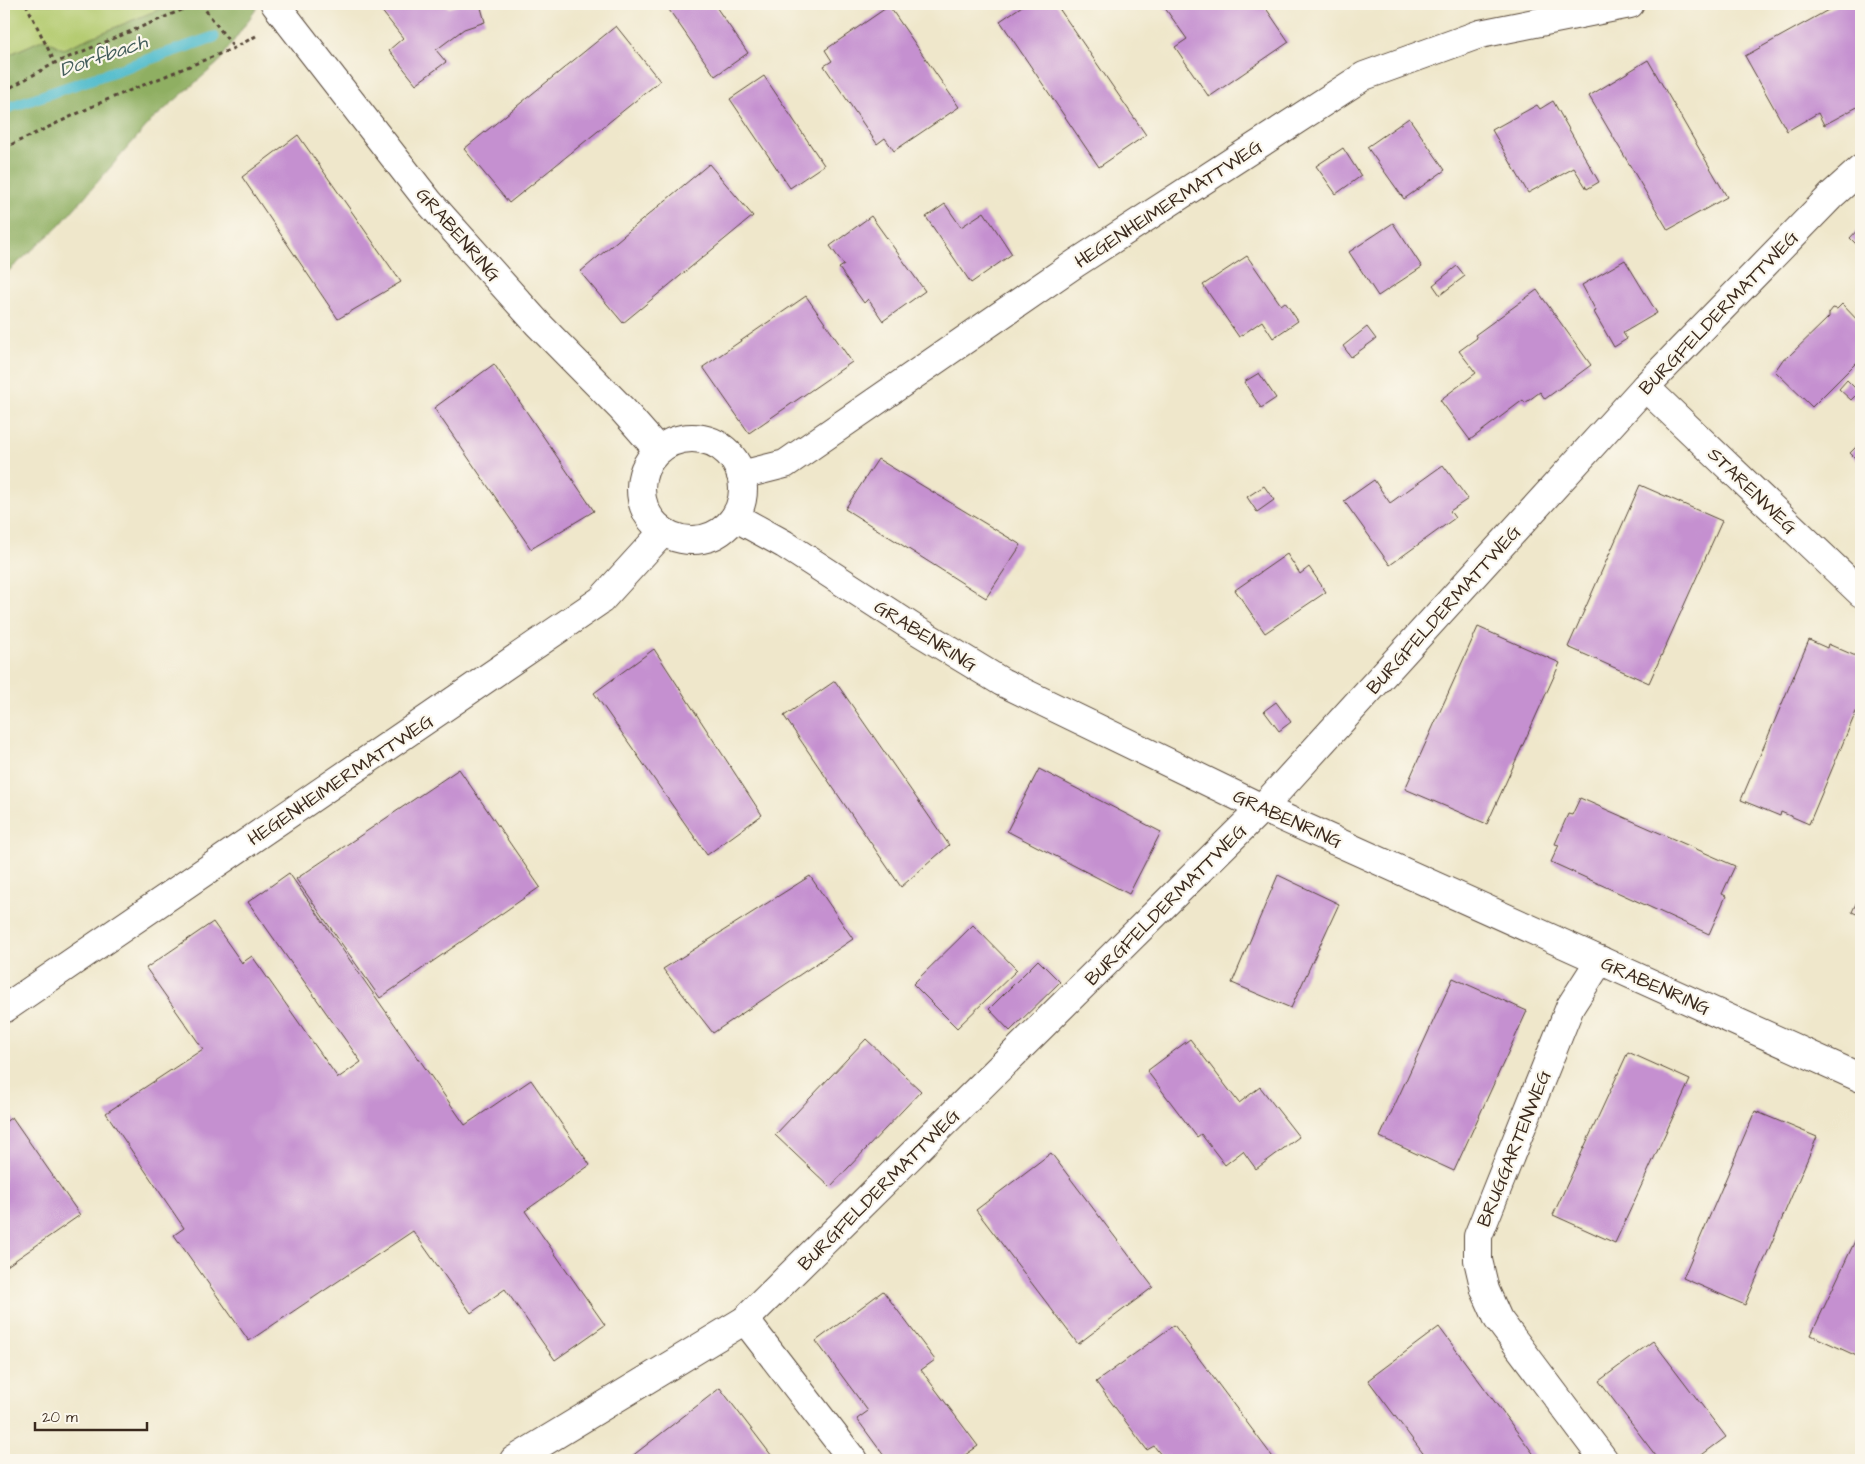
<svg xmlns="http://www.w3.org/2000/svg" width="1865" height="1464" viewBox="0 0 1865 1464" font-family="'Architects Daughter',sans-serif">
	<rect width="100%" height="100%" fill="#fbf7ec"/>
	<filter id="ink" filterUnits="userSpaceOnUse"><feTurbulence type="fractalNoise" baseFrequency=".02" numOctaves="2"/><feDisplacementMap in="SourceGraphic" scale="10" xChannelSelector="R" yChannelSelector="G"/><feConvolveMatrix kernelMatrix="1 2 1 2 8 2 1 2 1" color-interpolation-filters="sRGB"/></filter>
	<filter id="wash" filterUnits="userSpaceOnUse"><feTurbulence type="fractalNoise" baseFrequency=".0096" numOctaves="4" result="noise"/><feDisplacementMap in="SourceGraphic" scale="20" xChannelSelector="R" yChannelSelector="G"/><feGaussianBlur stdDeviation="1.12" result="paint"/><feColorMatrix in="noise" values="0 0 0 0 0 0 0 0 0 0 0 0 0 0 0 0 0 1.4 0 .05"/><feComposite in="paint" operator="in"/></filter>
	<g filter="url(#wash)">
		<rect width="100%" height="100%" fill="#efe7cb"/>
		<polygon fill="#b4cb6f" stroke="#787a46" points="4,4 172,4 63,49 44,39 4,57"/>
		<polygon fill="#8faf62" stroke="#656c40" points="172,4 252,4 257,8 218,63 151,121 59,226 4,275 4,57 44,39 63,49"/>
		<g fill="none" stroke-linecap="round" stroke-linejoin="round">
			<polyline stroke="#51bccc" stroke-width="11" points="4,109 214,37"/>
		</g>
		<g id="blocks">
			<g fill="#c590d0">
				<polygon points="378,4 445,4 449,8 462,4 480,4 485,22 464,29 436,50 446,62 416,84 389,50 403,38 377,5"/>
				<polygon points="665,4 714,4 748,53 715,76"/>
				<polygon points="1025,4 1056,4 1146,135 1099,167 1000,21"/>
				<polygon points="1162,4 1263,4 1289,42 1209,97 1175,47 1187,39"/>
				<polygon points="1839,4 1861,4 1861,105 1824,125 1818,113 1787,131 1745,56"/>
				<polygon points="889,6 959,107 894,151 885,138 877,144 824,66 832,61 825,50"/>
				<polygon points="616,26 660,81 509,203 464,149"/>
				<polygon points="1648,60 1727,197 1668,230 1589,96"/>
				<polygon points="764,76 824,165 790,188 730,99"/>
				<polygon points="1553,101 1599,182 1587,189 1574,168 1528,193 1492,130 1537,105 1540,109"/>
				<polygon points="1409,118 1445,170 1404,199 1367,147"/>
				<polygon points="298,135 401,282 338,319 242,177"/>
				<polygon points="1343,148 1361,176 1336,194 1316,166"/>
				<polygon points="709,164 753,216 623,323 580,272"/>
				<polygon points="945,204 961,227 984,212 1012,254 971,283 926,217"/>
				<polygon points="871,216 925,291 883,321 868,299 864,303 839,268 844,265 830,246"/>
				<polygon points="1393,223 1422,267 1378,296 1349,252"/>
				<polygon points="1861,226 1861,249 1850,238"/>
				<polygon points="1247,256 1281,305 1285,302 1298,321 1273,338 1262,321 1239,337 1203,285"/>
				<polygon points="1625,260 1657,313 1623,333 1627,339 1614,347 1594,312 1596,311 1582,285"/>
				<polygon points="1457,266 1465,276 1440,295 1433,285"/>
				<polygon points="1537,290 1591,365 1545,399 1540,392 1525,403 1523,400 1470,440 1440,400 1476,373 1459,351 1477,338 1475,335"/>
				<polygon points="806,296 852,362 749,433 703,367"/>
				<polygon points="1842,304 1861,324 1861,358 1812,407 1775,371 1784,358 1787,358 1829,317 1829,313 1833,308 1837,309"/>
				<polygon points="1367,327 1376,339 1351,357 1343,346"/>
				<polygon points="494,364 594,511 531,549 434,408"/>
				<polygon points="1259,373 1276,398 1261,408 1244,382"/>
				<polygon points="1847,380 1859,392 1851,400 1839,389"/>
				<polygon points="1861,442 1861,464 1850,453"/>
				<polygon points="878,459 1021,545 986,598 845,509"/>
				<polygon points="1443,465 1468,499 1450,511 1455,518 1390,565 1344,501 1374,480 1390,503"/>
				<polygon points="1640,485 1722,521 1649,683 1568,647"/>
				<polygon points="1264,486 1274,500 1257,512 1247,497"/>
				<polygon points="1287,554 1300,574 1309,567 1326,592 1265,633 1235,590"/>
				<polygon points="1478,627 1560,663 1487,824 1405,789"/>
				<polygon points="1809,640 1827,648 1828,644 1858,657 1857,660 1861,662 1861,700 1809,824 1781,812 1780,816 1741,800"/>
				<polygon points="654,649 762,815 707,855 594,693"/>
				<polygon points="835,681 949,845 901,887 784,716"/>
				<polygon points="1276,702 1291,722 1279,731 1264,711"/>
				<polygon points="459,769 540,887 380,998 296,879"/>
				<polygon points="1039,769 1161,832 1129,894 1007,831"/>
				<polygon points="1580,798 1735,866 1722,894 1726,896 1709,934 1551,862 1559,845 1555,844 1568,814 1572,815"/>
				<polygon points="289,873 465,1125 531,1080 590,1165 525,1211 605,1325 555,1360 505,1289 471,1313 413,1231 249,1341 174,1235 184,1228 106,1113 203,1049 146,968 213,922 242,963 252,956 338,1078 361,1062 248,902"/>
				<polygon points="1278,875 1339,904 1291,1008 1232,983"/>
				<polygon points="810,876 853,939 713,1033 663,969"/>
				<polygon points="1861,893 1861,916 1852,912"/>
				<polygon points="973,925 1017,970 957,1028 913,984"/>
				<polygon points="1038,960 1060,982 1010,1031 989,1009"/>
				<polygon points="1453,978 1527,1011 1454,1171 1380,1137"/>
				<polygon points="866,1039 921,1091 830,1187 775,1135"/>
				<polygon points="1190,1039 1239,1103 1260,1087 1299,1137 1256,1169 1243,1151 1225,1165 1201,1134 1197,1137 1147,1071"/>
				<polygon points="1628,1052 1690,1080 1615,1243 1553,1215"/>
				<polygon points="1755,1111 1817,1137 1745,1305 1683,1278"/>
				<polygon points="12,1117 80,1215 4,1268 4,1123"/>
				<polygon points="1051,1153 1153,1287 1078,1344 976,1210"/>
				<polygon points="1861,1228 1861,1358 1811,1335"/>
				<polygon points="883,1291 935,1360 921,1370 978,1446 958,1460 887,1460 857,1419 868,1411 816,1341"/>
				<polygon points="1174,1325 1275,1460 1165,1460 1154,1446 1147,1450 1096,1382"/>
				<polygon points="1439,1327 1538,1460 1428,1460 1368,1380"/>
				<polygon points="1653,1341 1726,1437 1695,1460 1659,1460 1599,1381"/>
				<polygon points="720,1388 775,1460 627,1460"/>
			</g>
		</g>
	</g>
	<g filter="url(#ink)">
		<use href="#blocks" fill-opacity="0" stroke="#564638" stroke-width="1"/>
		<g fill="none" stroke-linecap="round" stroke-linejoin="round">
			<g stroke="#564638" stroke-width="30">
				<g id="minor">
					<polyline points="1645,387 1861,593"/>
					<polyline points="741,475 785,464 1076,263 1364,76 1480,34 1630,4"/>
					<polyline points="1600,960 1570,1007 1478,1236 1478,1260 1485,1290 1498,1319 1604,1460"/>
					<polyline points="4,1009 601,600 663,532"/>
					<polyline points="745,1320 853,1460"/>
					<polyline points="514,1460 745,1320 1262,808 1645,387 1833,194 1861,169"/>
				</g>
			</g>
			<g stroke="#564638" stroke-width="30">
				<g id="major">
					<polyline points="275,4 429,202 538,324 622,409 658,450"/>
					<circle cx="692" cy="489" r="51"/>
					<polyline points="735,517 784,544 918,631 1002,682 1262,808 1861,1078"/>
				</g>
			</g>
			<g stroke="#564638" stroke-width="3" stroke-dasharray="4 4" stroke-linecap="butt">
				<polyline points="26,4 55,63"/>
				<polyline points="201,4 234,48"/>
				<polyline points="4,91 55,63 196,4"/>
				<polyline points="4,148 104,101 234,48 256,36"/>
			</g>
			<use href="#minor" stroke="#fff" stroke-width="28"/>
			<use href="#major" stroke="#fff" stroke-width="28"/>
		</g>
	</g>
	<g text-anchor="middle" stroke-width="4.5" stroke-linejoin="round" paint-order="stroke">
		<g font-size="19" fill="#3b2a1e" stroke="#fbf7ec">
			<text transform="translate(1168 203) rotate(-33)" y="7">HEGENHEIMERMATTWEG</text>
			<text transform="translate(459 234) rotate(49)" y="7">GRABENRING</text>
			<text transform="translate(1718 312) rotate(-46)" y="7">BURGFELDERMATTWEG</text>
			<text transform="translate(1753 490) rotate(44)" y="7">STARENWEG</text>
			<text transform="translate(1443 609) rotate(-48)" y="7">BURGFELDERMATTWEG</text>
			<text transform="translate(926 635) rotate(32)" y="7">GRABENRING</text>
			<text transform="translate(340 779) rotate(-34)" y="7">HEGENHEIMERMATTWEG</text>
			<text transform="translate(1288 818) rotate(24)" y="7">GRABENRING</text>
			<text transform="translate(1165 904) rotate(-45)" y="7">BURGFELDERMATTWEG</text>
			<text transform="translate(1656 985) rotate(24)" y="7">GRABENRING</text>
			<text transform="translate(1513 1148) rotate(-68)" y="7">BRUGGARTENWEG</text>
			<text transform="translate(878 1189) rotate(-45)" y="7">BURGFELDERMATTWEG</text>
		</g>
		<g font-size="20" font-style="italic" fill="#435d5b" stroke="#fbf7ec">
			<text transform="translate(103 55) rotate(-19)" y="7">Dorfbach</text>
		</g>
	</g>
	<rect width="1865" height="1464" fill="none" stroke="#fbf7ec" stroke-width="20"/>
	<path d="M35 1422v8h112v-8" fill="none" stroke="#3b2a1e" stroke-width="2.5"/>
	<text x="42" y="1422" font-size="15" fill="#3b2a1e" stroke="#fbf7ec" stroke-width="4" paint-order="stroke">20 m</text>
</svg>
